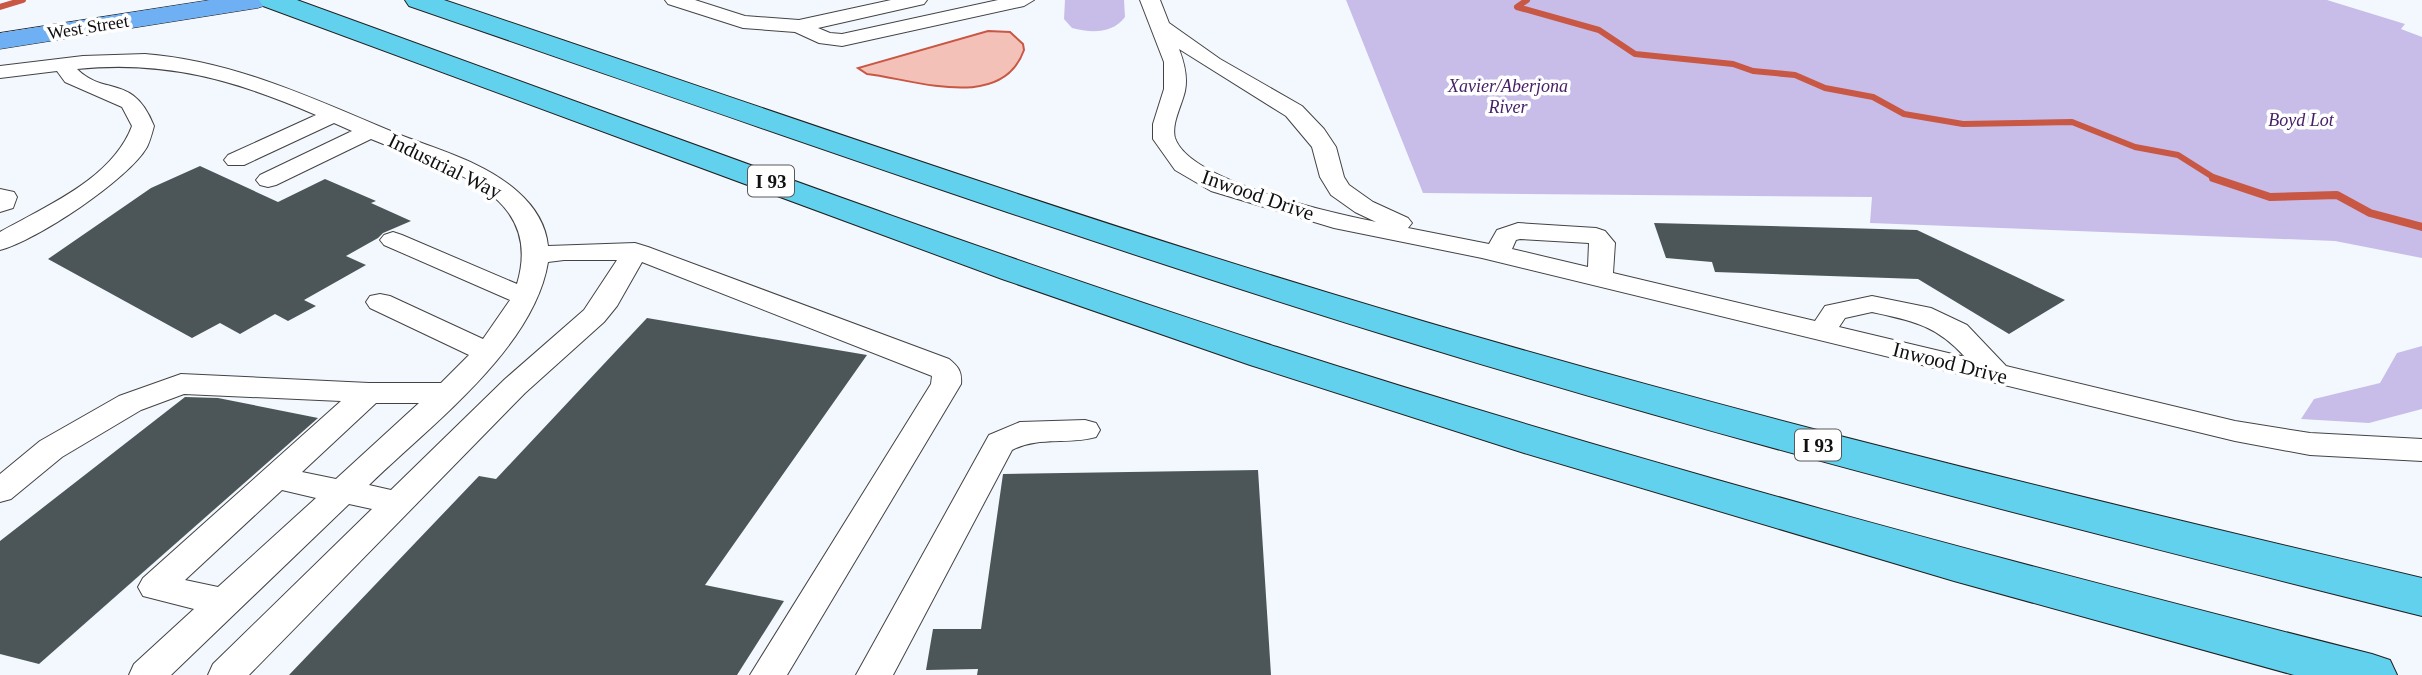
<svg xmlns="http://www.w3.org/2000/svg" width="2422" height="675" viewBox="0 0 2422 675" font-family="Georgia,serif">
	<rect width="100%" height="100%" fill="#f3f8fe"/>
	<g fill="#c7bde8">
		<path d="M1065 0H1124L1125 17C1112 34 1091 33 1072 28L1064 19Z"/>
		<polygon points="1346,0 2327,0 2405,24 2401,29 2422,37 2422,258 2335,241 1870,223 1872,197 1423,193"/>
		<polygon points="2422,346 2422,409 2369,423 2301,419 2314,399 2380,383 2397,353"/>
	</g>
	<path fill="#f4c1b9" stroke="#c85743" stroke-width="2" d="M988 31 1010 32 1023 44 1024 50C1002 113 913 79 867 74L858 68Z"/>
	<g fill="none" stroke-linecap="round" stroke-linejoin="round">
		<g stroke="#c85743" stroke-width="6">
			<polyline points="1527,0 1517,7 1599,30 1635,54 1733,64 1753,71 1795,75 1825,88 1873,97 1904,114 1963,124 2072,122 2135,147 2178,155 2216,179"/>
			<polyline points="0,7 23,0"/>
		</g>
		<polyline stroke="#c85743" stroke-width="8" points="2213,178 2270,197 2337,195 2370,213 2422,227"/>
	</g>
	<g fill="#4c5658">
		<polygon points="200,166 278,202 325,179 376,201 371,203 411,221 383,233 378,238 346,256 366,265 304,300 316,306 288,321 275,314 240,334 220,323 192,338 48,259 151,188"/>
		<polygon points="1654,223 1917,230 2065,300 2009,334 1918,279 1715,272 1712,262 1666,258"/>
		<polygon points="647,318 867,355 705,585 784,601 737,675 289,675 479,476 496,479"/>
		<polygon points="185,397 218,398 318,418 39,664 0,654 0,541"/>
		<polygon points="1258,470 1271,675 977,675 978,669 926,670 933,629 981,629 1003,474"/>
	</g>
	<g fill="none" stroke-linecap="round" stroke-linejoin="round">
		<g stroke="#434343" stroke-width="2">
			<g id="minor">
				<polygon points="665,0 695,0 745,16 799,20 891,0 927,0 924,4 818,28 830,33 842,34 998,0 1034,0 1024,6 842,46 819,43 795,32 743,28 668,4"/>
				<path d="M1140 0H1160L1169 23 1220 59 1302 106 1324 129 1336 147 1344 177 1349 185 1373 202 1408 218 1412 223 1408 228 1489 244 1497 230 1518 223 1596 228 1605 231 1615 243 1613 273 1815 321 1825 306 1872 296 1931 308 1967 325 2006 366 2235 421 2310 433 2422 439V461L2310 455 2235 441 1482 258 1334 228 1211 191 1175 170 1153 139V124L1164 89V62ZM1179 49 1286 116 1312 147 1320 177 1331 195 1355 212 1376 222C1333 213 1190 182 1175 138 1171 124 1182 105 1185 91 1188 77 1184 62 1179 49ZM1520 239 1589 243 1588 267 1512 249 1516 240ZM1872 312C1913 321 1936 325 1965 357L1839 327 1845 318Z"/>
				<path d="M145 54C236 61 315 100 398 134 438 150 485 162 518 192 534 206 546 225 548 246L635 243 648 247 949 359C959 367 962 372 961 384L787 675H750L931 384 932 376 642 262 617 306 604 322 525 393 249 675H208L213 664 372 509 349 504 171 675H129L134 664 194 609 143 596 138 587 143 578 341 401 184 394 141 410 62 457 11 499 0 502V474L40 441 119 396 181 374 369 383H441L469 355 370 308 366 302 370 296 380 294 390 296 483 339 510 300 384 245 380 240 384 235 393 232 402 235 517 284C546 188 436 167 371 139L276 185 268 187 260 185 256 180 260 175 352 131 334 123 244 165H228L224 160 228 155 316 115C235 80 166 60 77 69 105 97 133 73 154 126 152 133 150 141 147 147 129 179 36 241 0 250V232C46 206 112 179 132 126L122 107 65 82 57 71 0 78V66L83 56ZM564 260H617L584 310 505 379 391 490 369 485C429 426 534 349 548 262ZM376 403H419L336 479 302 472ZM282 490 316 498 218 587 185 580Z"/>
				<polygon points="0,189 14,192 17,197 13,208 0,212"/>
				<path d="M1085 420 1096 423 1100 430 1096 437C1068 445 1038 436 1012 450L893 675H856L989 435 1020 422Z"/>
			</g>
		</g>
		<g stroke="#212121" stroke-width="1">
			<polygon id="major" points="210,0 271,0 267,5 258,8 0,49 0,33"/>
		</g>
		<g stroke="#212121" stroke-width="2">
			<g id="highway">
				<path d="M259 0H297C623 118 947 240 1277 347 1638 463 2004 561 2372 654L2390 660 2397 675H2294L1954 581 1524 453 1250 365 1002 279 263 6Z"/>
				<path d="M405 0H444C739 99 1032 203 1329 293 1690 403 2056 492 2422 578V616C2090 533 1758 449 1431 349 1087 244 749 123 409 6Z"/>
			</g>
		</g>
		<use href="#minor" fill="#fff" fill-rule="evenodd"/>
		<use href="#major" fill="#6eb0f3" fill-rule="evenodd"/>
		<use href="#highway" fill="#61d1ee" fill-rule="evenodd"/>
	</g>
	<g text-anchor="middle" stroke-width="7" stroke-linejoin="round" paint-order="stroke">
		<g font-size="18" fill="#101010" stroke="#fff">
			<text transform="translate(88 27) rotate(-9)" y="6">West Street</text>
		</g>
		<g font-size="18" font-style="italic" fill="#472166" stroke="#fff">
			<text x="1508" y="92">Xavier/Aberjona<tspan x="1508" dy="21">River</tspan></text>
			<text x="2301" y="126">Boyd Lot</text>
		</g>
		<g fill="#fff" stroke="#585858" stroke-width="2">
			<rect x="748" y="165.5" width="46" height="31" rx="5"/>
			<rect x="1795" y="429.5" width="46" height="31" rx="5"/>
		</g>
		<g font-size="19" font-weight="bold" fill="#101010">
			<text x="771" y="188">I 93</text>
			<text x="1818" y="452">I 93</text>
		</g>
		<g font-size="21" fill="#101010" stroke="#fff">
			<text transform="translate(445 166) rotate(26)" y="7">Industrial Way</text>
			<text transform="translate(1258 195) rotate(19)" y="7">Inwood Drive</text>
			<text transform="translate(1950 363) rotate(14)" y="7">Inwood Drive</text>
		</g>
	</g>
</svg>
